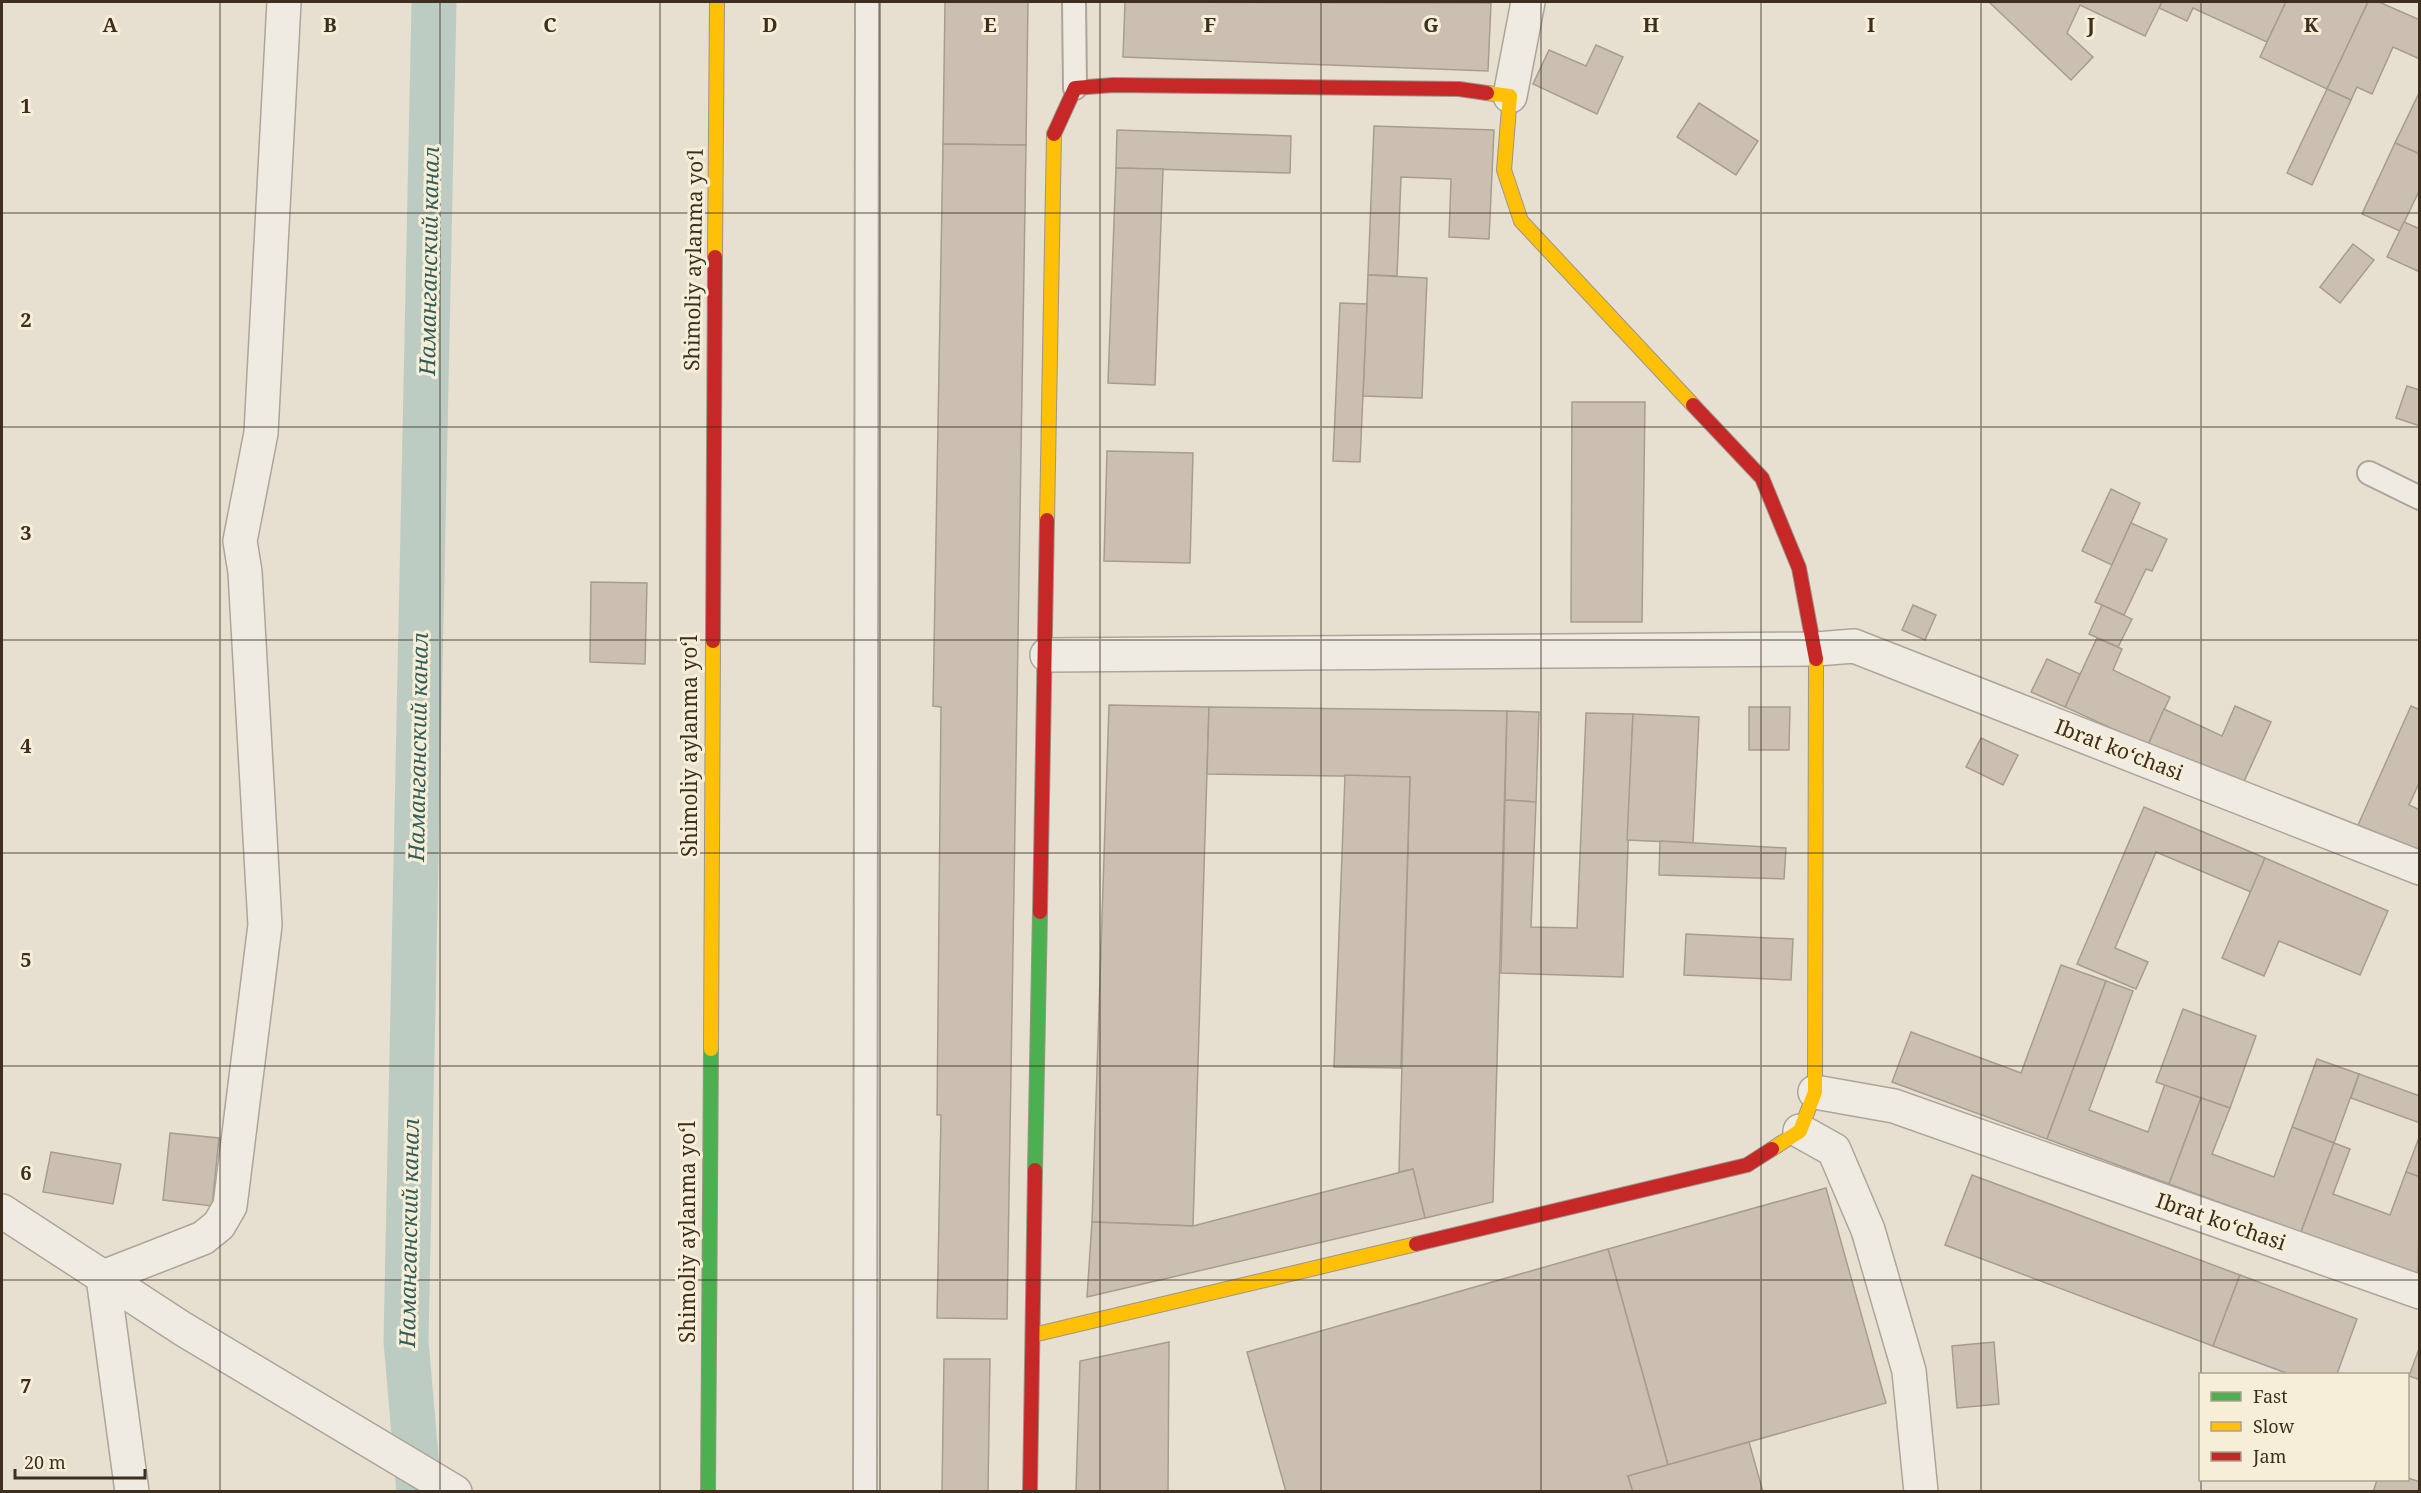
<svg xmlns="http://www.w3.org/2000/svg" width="2421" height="1493" viewBox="0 0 2421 1493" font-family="'Noto Serif',serif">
	<rect width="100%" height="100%" fill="#e7e0d1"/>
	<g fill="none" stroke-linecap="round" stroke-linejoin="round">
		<polyline stroke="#bcccc2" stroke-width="45" points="419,1492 406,1341 434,2"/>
	</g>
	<g fill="#cbbfb2" stroke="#a89c90" stroke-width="1.5">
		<polygon points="945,2 1028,2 1026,145 943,144"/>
		<polygon points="1125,2 1491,3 1488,71 1123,57"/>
		<polygon points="1989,2 2162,2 2145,36 2080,5 2067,33 2093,57 2071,80"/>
		<polygon points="2162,2 2286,2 2267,42 2193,8 2187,21 2159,8"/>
		<polygon points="2286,2 2368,2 2327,89 2260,57"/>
		<polygon points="2368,2 2379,2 2420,20 2420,59 2393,47 2372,94 2357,87 2351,100 2327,89"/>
		<polygon points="1596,45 1623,57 1597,114 1533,84 1549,50 1586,66"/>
		<polygon points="2327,89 2351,100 2312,185 2287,173"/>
		<polygon points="2420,91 2420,154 2395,143"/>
		<polygon points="1699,103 1758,141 1736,175 1677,137"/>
		<polygon points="1374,126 1494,130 1489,239 1449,237 1451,179 1401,177 1397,276 1368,275"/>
		<polygon points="1117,130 1291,136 1290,173 1116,168"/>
		<polygon points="2395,143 2420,154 2420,189 2400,231 2362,214"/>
		<polygon points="943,144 1026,145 1007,1319 937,1318 941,1115 937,1115 941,707 933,706"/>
		<polygon points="1116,168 1163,169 1155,385 1108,383"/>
		<polygon points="2404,222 2420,229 2420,272 2387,257"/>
		<polygon points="2353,244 2374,260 2340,303 2320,287"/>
		<polygon points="1368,275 1427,278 1422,398 1363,396"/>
		<polygon points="1340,303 1367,304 1360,462 1333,461"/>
		<polygon points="2407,386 2420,390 2420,426 2396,418"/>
		<polygon points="1572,402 1645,402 1642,622 1571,622"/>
		<polygon points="1107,451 1193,453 1190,563 1104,561"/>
		<polygon points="2111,489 2140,503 2112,565 2082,551"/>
		<polygon points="2131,523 2167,539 2152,571 2146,569 2124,615 2095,602"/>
		<polygon points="591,582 647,583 645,664 590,662"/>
		<polygon points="1913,605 1936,615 1925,640 1902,630"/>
		<polygon points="2102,605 2132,619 2118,647 2089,634"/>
		<polygon points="2097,638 2122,649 2113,670 2170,697 2148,745 2065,707"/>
		<polygon points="2047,659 2080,674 2065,707 2031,692"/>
		<polygon points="1109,705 1209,707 1193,1226 1092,1222"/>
		<polygon points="2235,706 2271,722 2241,788 2148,745 2164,709 2222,736"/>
		<polygon points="2411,706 2420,710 2420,781 2409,805 2420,810 2420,852 2358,825"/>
		<polygon points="1209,707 1507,711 1493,1202 1425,1218 1413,1169 1399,1172 1410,777 1207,774"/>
		<polygon points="1749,707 1790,707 1789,750 1749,750"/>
		<polygon points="1507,711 1539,712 1536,802 1505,800"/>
		<polygon points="1586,713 1633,714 1623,977 1501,973 1505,800 1536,802 1531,927 1577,928"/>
		<polygon points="1633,714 1699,717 1693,843 1627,840"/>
		<polygon points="1981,738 2018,755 2003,785 1966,767"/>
		<polygon points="1345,775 1410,777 1401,1068 1334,1067"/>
		<polygon points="2144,807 2265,858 2251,892 2156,852 2115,948 2148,962 2136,989 2077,964"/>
		<polygon points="1660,841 1786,848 1784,879 1659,875"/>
		<polygon points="2265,858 2388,911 2360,975 2279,941 2264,976 2222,958"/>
		<polygon points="1686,934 1793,939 1791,980 1684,975"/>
		<polygon points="2061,965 2106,981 2047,1139 1892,1082 1911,1032 2021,1073"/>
		<polygon points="2106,981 2133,991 2089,1110 2148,1132 2165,1084 2201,1098 2169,1184 2047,1139"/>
		<polygon points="2183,1009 2256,1036 2230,1108 2156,1082"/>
		<polygon points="2317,1059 2359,1074 2334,1143 2292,1127"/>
		<polygon points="2359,1074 2420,1096 2420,1123 2351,1098"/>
		<polygon points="2201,1098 2230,1108 2212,1154 2274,1177 2292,1127 2334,1143 2301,1232 2169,1184"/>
		<polygon points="170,1133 219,1138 212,1206 163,1200"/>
		<polygon points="2420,1135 2420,1177 2406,1172"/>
		<polygon points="2334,1143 2350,1149 2333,1194 2390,1215 2406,1172 2420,1177 2418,1275 2301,1232"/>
		<polygon points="51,1152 121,1164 113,1204 43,1192"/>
		<polygon points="1413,1169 1425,1218 1087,1297 1092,1222 1193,1226"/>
		<polygon points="1972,1175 2240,1275 2213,1346 1945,1245"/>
		<polygon points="1826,1188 1886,1403 1668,1465 1608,1249"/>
		<polygon points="1608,1249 1668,1465 1628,1476 1633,1492 1286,1492 1247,1352"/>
		<polygon points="2240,1275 2357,1319 2337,1374 2289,1374 2213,1346"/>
		<polygon points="1169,1342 1168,1492 1076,1492 1080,1361"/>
		<polygon points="1994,1342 1999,1404 1957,1408 1952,1346"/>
		<polygon points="2420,1346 2420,1380 2409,1376"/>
		<polygon points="944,1359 990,1359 988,1492 942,1492"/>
		<polygon points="1749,1442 1763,1492 1633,1492 1628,1476"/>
		<polygon points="2408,1478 2420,1482 2420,1492 2373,1492 2377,1480"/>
	</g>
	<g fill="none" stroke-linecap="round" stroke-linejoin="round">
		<g stroke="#ada599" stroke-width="26">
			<g id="lane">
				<polyline points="1074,2 1075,88"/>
				<polyline points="2369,473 2420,498"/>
				<polyline points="865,1492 867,2"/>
			</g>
		</g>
		<g stroke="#ada599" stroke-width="36">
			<g id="street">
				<polyline points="1510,96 1528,2"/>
				<polyline points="1047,655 1816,649 1854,646 2420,868"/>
				<polyline points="1815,1092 1894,1106 2420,1292"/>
				<polyline points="1800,1131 1834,1150 1868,1230 1909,1371 1921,1492"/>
				<polyline points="2,1211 183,1329 455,1492"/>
				<polyline points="132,1492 103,1277 203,1238 219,1225 230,1206 265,925 245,572 240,541 261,433 284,2"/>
			</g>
		</g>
		<g stroke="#9c958a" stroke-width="16">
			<g id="fast">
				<polyline points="1035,1170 1040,912"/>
				<polyline points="708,1492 711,1049"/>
			</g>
		</g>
		<g stroke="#9c958a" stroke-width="16">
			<g id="slow">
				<polyline points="1487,93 1510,96 1504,170 1521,221 1693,405"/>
				<polyline points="715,257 717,2"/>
				<polyline points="1047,520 1054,134"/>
				<polyline points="711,1049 713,641"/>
				<polyline points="1772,1149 1800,1131 1815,1092 1816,659"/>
				<polyline points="1033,1335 1416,1244"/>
			</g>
		</g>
		<g stroke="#9c958a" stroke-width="16">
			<g id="jam">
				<polyline points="1054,134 1075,88 1113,85 1459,89 1487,93"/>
				<polyline points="1693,405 1762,478 1799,568 1816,659"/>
				<polyline points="713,641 715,257"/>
				<polyline points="1040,912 1047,520"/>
				<polyline points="1416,1244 1747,1165 1772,1149"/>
				<polyline points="1030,1492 1035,1170"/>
			</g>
		</g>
		<use href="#lane" stroke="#efebe3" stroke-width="22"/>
		<use href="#street" stroke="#efebe3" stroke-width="33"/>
		<use href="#fast" stroke="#4caf50" stroke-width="14"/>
		<use href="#slow" stroke="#ffc107" stroke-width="14"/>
		<use href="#jam" stroke="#c62828" stroke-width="14"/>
	</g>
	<path fill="none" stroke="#3d2e20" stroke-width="1.5" stroke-opacity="0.55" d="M220 2V1492M440 2V1492M660 2V1492M880 2V1492M1100 2V1492M1321 2V1492M1541 2V1492M1761 2V1492M1981 2V1492M2201 2V1374M2 213H2420M2 427H2420M2 640H2420M2 853H2420M2 1066H2420M2 1280H2420M2201 1480V1492"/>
	<g text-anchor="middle" stroke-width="6" stroke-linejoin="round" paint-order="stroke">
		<g font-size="21" fill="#3d2e20" stroke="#f7eed8">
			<text transform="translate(694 260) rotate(-89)" y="7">Shimoliy aylanma yoʻl</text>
			<text transform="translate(690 746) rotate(-90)" y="7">Shimoliy aylanma yoʻl</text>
			<text transform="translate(2119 750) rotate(21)" y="7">Ibrat koʻchasi</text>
			<text transform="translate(2221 1222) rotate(19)" y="7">Ibrat koʻchasi</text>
			<text transform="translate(688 1232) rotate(-90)" y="7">Shimoliy aylanma yoʻl</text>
		</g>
		<g font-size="22" font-style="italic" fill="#2f5d5a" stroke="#f7eed8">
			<text transform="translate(429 261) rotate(-89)" y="8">Наманганский канал</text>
			<text transform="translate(418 747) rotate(-89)" y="8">Наманганский канал</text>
			<text transform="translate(409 1233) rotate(-89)" y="8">Наманганский канал</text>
		</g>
	</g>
	<g font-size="20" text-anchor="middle" font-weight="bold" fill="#3d2e20" stroke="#f7eed8" stroke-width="6" stroke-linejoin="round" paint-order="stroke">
		<text x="110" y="32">A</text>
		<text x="330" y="32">B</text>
		<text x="550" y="32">C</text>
		<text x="770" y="32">D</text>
		<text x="990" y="32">E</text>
		<text x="1210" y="32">F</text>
		<text x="1431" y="32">G</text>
		<text x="1651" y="32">H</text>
		<text x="1871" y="32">I</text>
		<text x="2091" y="32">J</text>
		<text x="2311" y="32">K</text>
		<text x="26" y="113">1</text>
		<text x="26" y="327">2</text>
		<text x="26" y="540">3</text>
		<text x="26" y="753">4</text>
		<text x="26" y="967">5</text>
		<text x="26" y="1180">6</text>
		<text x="26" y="1393">7</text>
	</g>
	<rect width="2421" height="1493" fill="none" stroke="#3d2e20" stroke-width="6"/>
	<rect x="2199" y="1373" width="210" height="108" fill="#f7eed8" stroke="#ada18e" stroke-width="1.5"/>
	<rect x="2211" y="1392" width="30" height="9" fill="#4caf50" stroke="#ada18e" stroke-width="1.5"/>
	<text x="2253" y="1403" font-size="18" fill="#3d2e20">Fast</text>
	<rect x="2211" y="1422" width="30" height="9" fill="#ffc107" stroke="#ada18e" stroke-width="1.5"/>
	<text x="2253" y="1433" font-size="18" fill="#3d2e20">Slow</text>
	<rect x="2211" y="1452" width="30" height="9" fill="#c62828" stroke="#ada18e" stroke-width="1.5"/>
	<text x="2253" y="1463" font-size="18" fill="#3d2e20">Jam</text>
	<path d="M15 1469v9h130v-9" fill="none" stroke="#3d2e20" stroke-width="3"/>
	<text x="24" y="1469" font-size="18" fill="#3d2e20" stroke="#f7eed8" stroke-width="4.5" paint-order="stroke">20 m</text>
</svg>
